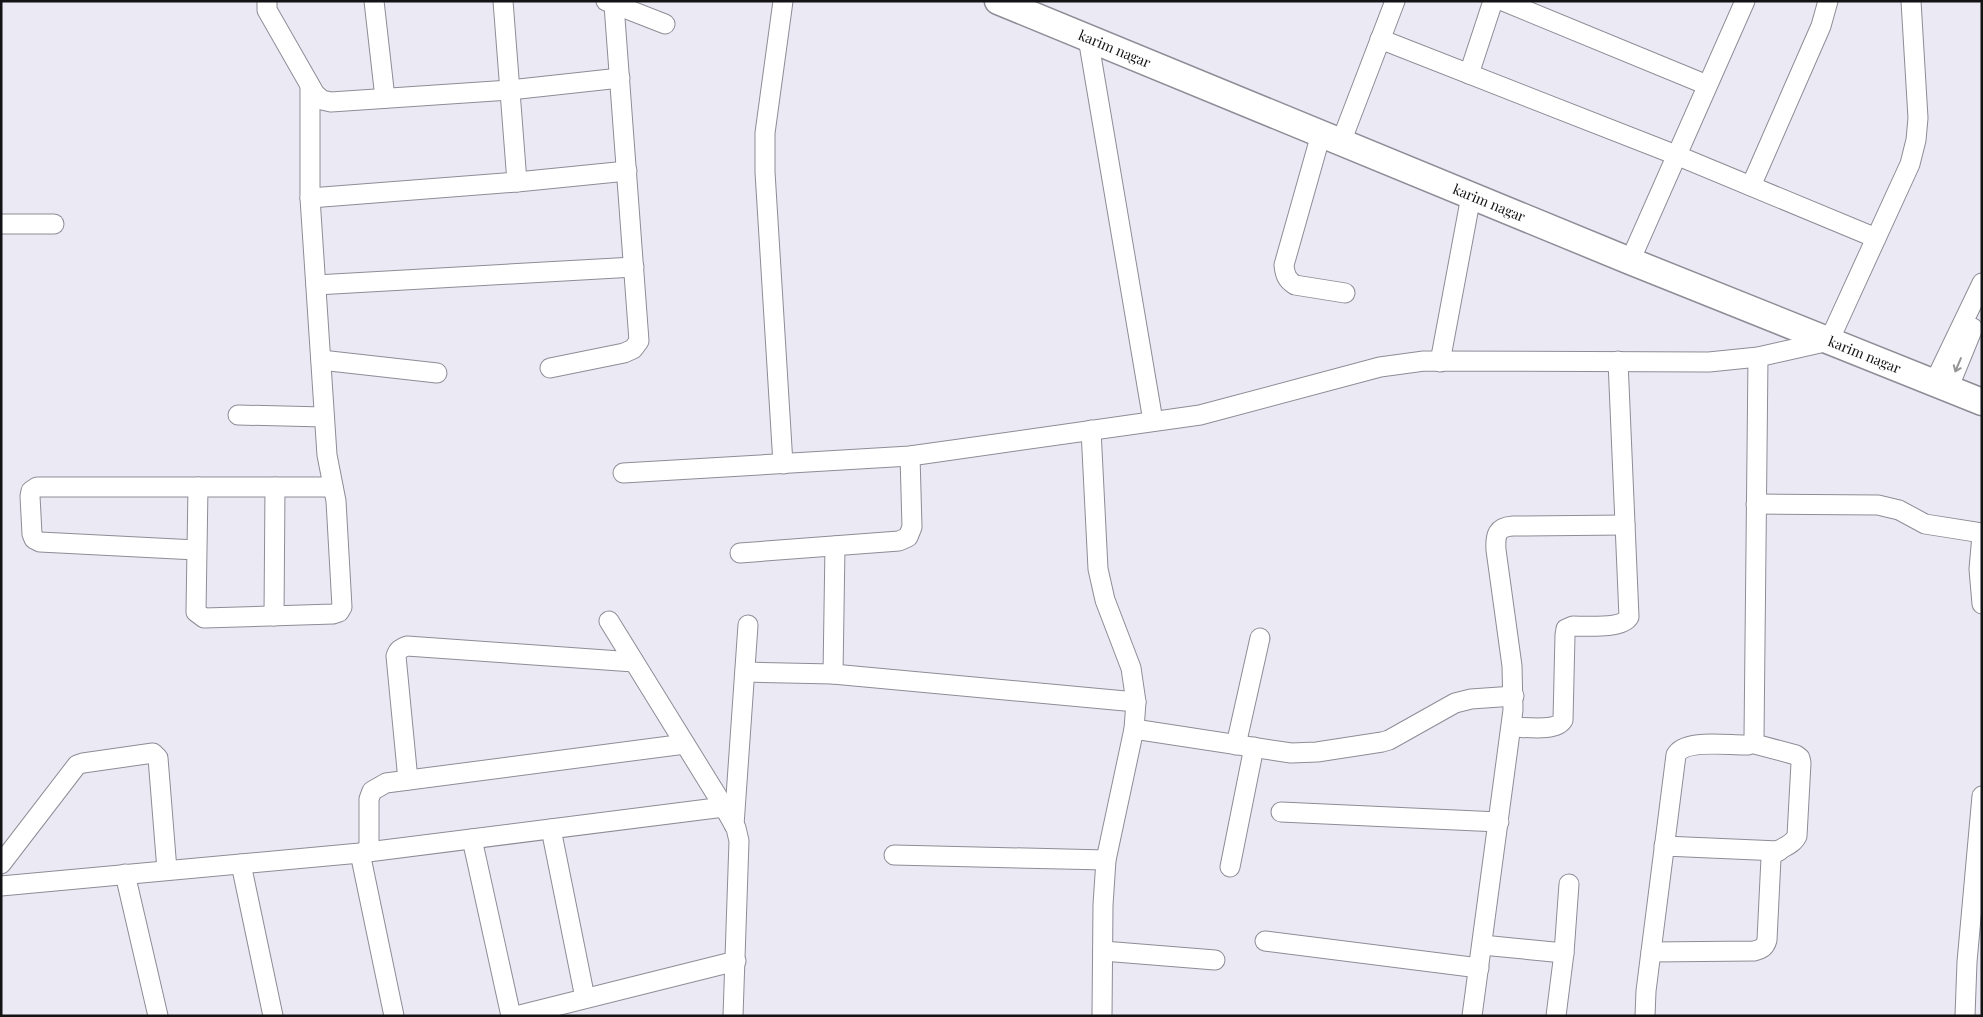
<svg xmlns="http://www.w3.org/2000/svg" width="1983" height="1017" viewBox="0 0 1983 1017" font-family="'Playfair Display',serif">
	<rect width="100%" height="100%" fill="#ebe9f4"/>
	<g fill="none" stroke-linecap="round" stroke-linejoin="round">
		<g stroke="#8e8c96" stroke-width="21">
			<g id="street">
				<polyline points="267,1 267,10 315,94 322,100 331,102 510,90 620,78"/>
				<polyline points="374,1 385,98"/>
				<polyline points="503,1 517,182"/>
				<polyline points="606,1 665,24"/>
				<polyline points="1503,1 1707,85"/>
				<polyline points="1088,38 1153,421"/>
				<polyline points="1380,39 1676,155 1876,238"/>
				<polyline points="1469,74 1493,1"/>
				<path d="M1321 134 1284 265C1285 275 1287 280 1295 285L1345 293"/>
				<polyline points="1341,142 1395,1"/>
				<polyline points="1751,186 1821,26 1828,1"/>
				<polyline points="310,198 517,182 627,171"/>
				<polyline points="1,224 54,224"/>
				<polyline points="1630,261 1745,1"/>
				<polyline points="316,285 634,267"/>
				<polyline points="321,360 437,373"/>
				<polyline points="1440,362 1471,196"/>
				<polyline points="550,368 624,353 633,349 639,341 614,5"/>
				<polyline points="1934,383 1982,283"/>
				<polyline points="1948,389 1973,328"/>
				<polyline points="238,415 324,417"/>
				<polyline points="1091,430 1098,569 1105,600 1131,668 1136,702 1134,729 1106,860 1103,905 1102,1016"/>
				<polyline points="783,464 765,172 765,133 783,1"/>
				<polyline points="623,473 910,456 1200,415 1380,367 1424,361 1709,362 1758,357 1829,341 1910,164 1916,140 1918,118 1911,1"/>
				<polyline points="198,487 196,612 204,618 333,614 339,612 342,607 336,501 327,455 310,198 310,86"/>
				<polyline points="1756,504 1878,505 1899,510 1925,524 1982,533"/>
				<polyline points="1982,535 1979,569 1982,604"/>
				<polyline points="196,550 40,542 34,539 32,534 30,496 31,491 37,487 333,487"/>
				<polyline points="740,553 899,541 908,537 912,527 910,456"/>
				<polyline points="274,616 275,487"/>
				<polyline points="609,621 724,807 736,828 739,841 733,1016"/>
				<polyline points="745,672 833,674 1136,702"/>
				<polyline points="833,674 835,546"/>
				<path d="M1512 727C1525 727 1556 732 1563 720L1565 635 1566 629 1573 626C1586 626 1622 629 1629 617L1618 361"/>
				<polyline points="1134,729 1291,753 1317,752 1382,742 1389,740 1455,703 1471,699 1514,696"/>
				<polyline points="1236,745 1260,638"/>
				<path d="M408 780 396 656C398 650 401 648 407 646L634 662"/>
				<polyline points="1281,812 1499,822"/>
				<polyline points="734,825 748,625"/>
				<polyline points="551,829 585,998"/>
				<polyline points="472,839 511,1016"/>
				<polyline points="1664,846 1779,851"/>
				<polyline points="369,852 369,799 372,791 386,783 685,744"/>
				<polyline points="360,853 394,1016"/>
				<polyline points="894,855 1106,860"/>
				<polyline points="1,864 77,765 83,763 153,753 158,758 167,870"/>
				<polyline points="241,864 273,1016"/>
				<polyline points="1230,867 1254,747"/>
				<polyline points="125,874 158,1016"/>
				<polyline points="1,886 360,853 724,807"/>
				<polyline points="1265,941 1479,968"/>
				<polyline points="1482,945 1564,953"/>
				<polyline points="1103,951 1215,960"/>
				<path d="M1651 952 1754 951C1762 949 1765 947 1767 940L1771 858C1776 848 1792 847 1797 836L1801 763 1800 758 1796 755 1751 743"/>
				<polyline points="516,1016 736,961"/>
				<path d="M1472 1016 1513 710 1512 666 1496 550C1495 535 1497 527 1513 526L1625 525"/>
				<polyline points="1556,1016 1564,953 1569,884"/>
				<path d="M1645 1016 1646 991 1676 755C1685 738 1731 746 1748 745L1754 741V738L1758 357"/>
				<polyline points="1965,1016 1967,962 1982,796"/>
			</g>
		</g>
		<g stroke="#8e8c96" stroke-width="29">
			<g id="secondary">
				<path id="s1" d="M998 1 1630 261 1982 402"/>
			</g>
		</g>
		<use href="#street" stroke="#fff" stroke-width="19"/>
		<use href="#secondary" stroke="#fff" stroke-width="26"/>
	</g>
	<defs><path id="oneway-shaft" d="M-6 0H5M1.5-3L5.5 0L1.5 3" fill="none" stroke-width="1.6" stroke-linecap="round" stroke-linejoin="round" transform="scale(1.25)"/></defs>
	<use stroke="#959596" href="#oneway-shaft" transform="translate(1958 365) rotate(113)"/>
	<g text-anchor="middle" stroke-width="4" stroke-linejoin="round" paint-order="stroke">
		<g font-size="14" fill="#131316" stroke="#fff">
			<text dy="5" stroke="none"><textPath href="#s1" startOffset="126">karim nagar</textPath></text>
			<text dy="5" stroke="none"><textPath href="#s1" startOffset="531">karim nagar</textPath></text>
			<text dy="5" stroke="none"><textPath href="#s1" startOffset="936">karim nagar</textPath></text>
		</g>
	</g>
	<rect width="1983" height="1017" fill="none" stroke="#131316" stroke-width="5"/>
</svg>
